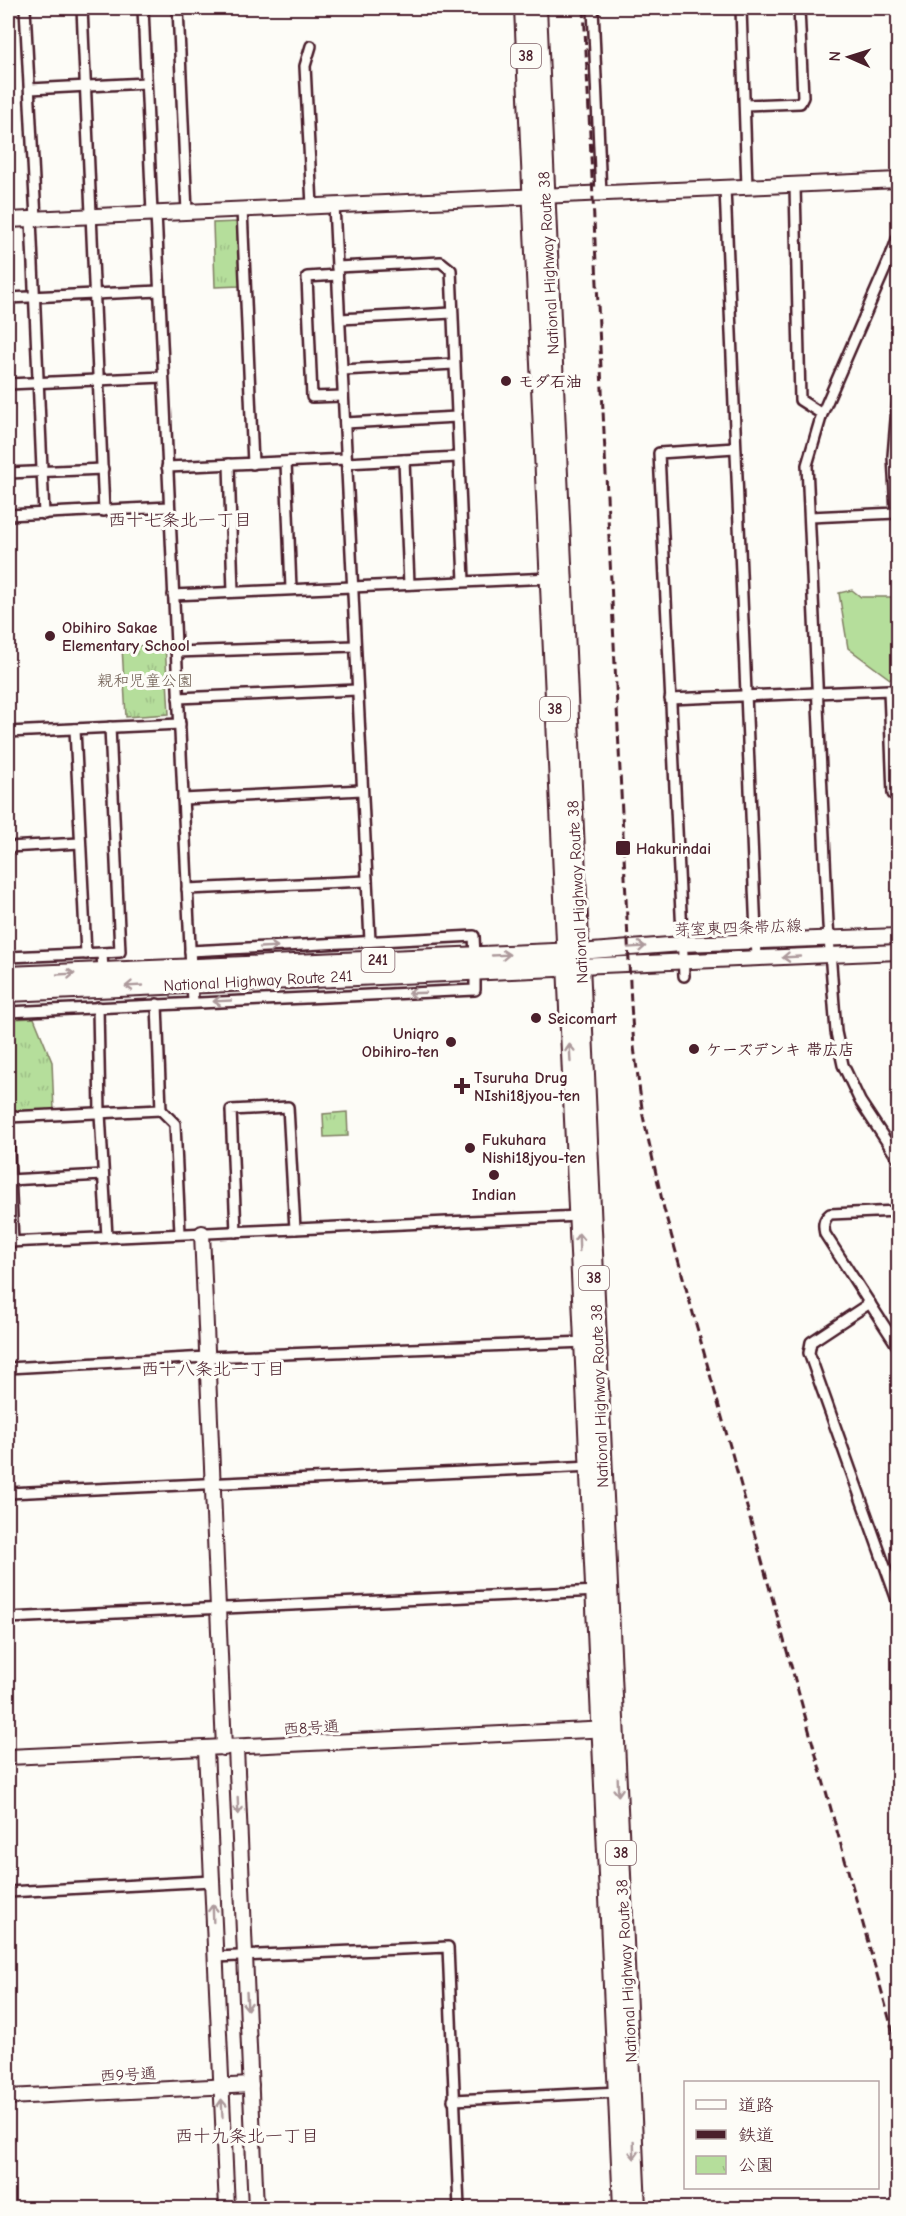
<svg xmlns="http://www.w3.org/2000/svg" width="906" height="2216" viewBox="0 0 906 2216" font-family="'Comic Neue','Klee One',sans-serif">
	<defs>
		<pattern id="park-tufts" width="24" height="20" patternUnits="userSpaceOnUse" patternTransform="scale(1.5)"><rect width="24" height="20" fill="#b5de9b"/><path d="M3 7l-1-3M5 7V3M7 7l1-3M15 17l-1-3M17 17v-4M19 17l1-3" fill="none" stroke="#9dbe86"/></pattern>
	</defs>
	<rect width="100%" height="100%" fill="#fdfcf7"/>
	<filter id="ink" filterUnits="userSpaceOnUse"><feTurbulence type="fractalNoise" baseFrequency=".0167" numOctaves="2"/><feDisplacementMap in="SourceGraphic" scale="12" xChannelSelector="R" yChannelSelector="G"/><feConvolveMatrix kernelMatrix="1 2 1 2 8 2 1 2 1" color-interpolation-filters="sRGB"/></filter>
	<g filter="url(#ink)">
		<polygon fill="#b5de9b" stroke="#807e63" stroke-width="1.5" points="852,590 861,597 898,597 897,678 890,679 848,648 839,593"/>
		<g fill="url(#park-tufts)" stroke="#807e63" stroke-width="1.5">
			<polygon points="238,222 240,286 215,287 213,223"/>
			<polygon points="165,644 169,714 126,717 122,647"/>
			<polygon points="34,1018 52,1062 54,1111 11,1112 8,1019"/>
			<polygon points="347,1112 348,1136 324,1137 323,1114"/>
		</g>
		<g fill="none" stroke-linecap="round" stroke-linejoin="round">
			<g stroke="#4a1f2b" stroke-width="14">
				<g id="street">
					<polyline points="25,8 36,219"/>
					<polyline points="82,8 104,511"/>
					<polyline points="143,8 152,213"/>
					<polyline points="178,8 187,212"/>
					<polyline points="593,8 601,194"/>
					<polyline points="741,8 747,187"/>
					<polyline points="311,46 305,66 312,206"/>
					<polyline points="30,89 146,83"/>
					<polyline points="745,105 800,103 803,97 799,8"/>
					<polyline points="795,186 800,400 822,414 807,465 828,924 836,1032 843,1065 860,1101 898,1159"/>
					<polyline points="725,188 757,958"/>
					<polyline points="334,205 370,941"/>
					<polyline points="242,209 253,464"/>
					<polyline points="156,213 191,969"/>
					<polyline points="31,219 44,514"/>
					<polyline points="898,237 892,253 898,256"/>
					<polyline points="337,267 441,262 451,270 464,581"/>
					<polyline points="337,275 307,277 312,397 343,396"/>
					<polyline points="8,298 159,291"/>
					<polyline points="340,319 452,313"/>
					<polyline points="342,370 454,364"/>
					<polyline points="8,384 163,377"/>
					<polyline points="822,414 892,253"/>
					<polyline points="345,423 457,417"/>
					<polyline points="404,460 409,584"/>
					<polyline points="286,462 291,589"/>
					<polyline points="346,463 458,457"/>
					<polyline points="229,464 233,592"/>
					<polyline points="167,467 346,459"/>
					<polyline points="8,473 103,469"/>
					<polyline points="8,515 169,507"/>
					<polyline points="810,517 896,513 893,456 898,395"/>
					<polyline points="173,595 551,578"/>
					<polyline points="176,652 355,646"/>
					<polyline points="178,698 356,690"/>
					<polyline points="670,699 889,690 893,794"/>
					<polyline points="75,729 86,954"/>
					<polyline points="8,732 180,724"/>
					<polyline points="183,799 362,790"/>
					<polyline points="8,847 80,843"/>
					<polyline points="187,889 367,881"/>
					<polyline points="190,951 474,936 475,956"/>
					<polyline points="102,953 120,952 110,727"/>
					<polyline points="8,957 102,953 103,972"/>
					<polyline points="684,976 659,453 735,448"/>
					<polyline points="192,983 193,1002"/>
					<polyline points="157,1004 161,1110 175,1124 180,1233"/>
					<polyline points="98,1007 100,1113 107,1237"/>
					<polyline points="8,1012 475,990 475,971"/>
					<polyline points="8,1117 161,1110"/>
					<polyline points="8,1127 13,1242"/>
					<polyline points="8,1180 103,1175"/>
					<path d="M898 1211 830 1214C823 1220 823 1225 825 1234L898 1347"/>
					<polyline points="236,1232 231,1110 288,1107 295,1229"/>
					<polyline points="8,1242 580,1216"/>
					<polyline points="870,1303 811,1342 809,1353 898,1603"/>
					<polyline points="8,1368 207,1357 586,1342"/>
					<polyline points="8,1493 592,1466"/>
					<polyline points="8,1618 598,1591"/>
					<polyline points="8,1892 212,1881"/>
					<polyline points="215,1957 448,1947 459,2208"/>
					<polyline points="453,2100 619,2092"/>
				</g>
			</g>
			<g stroke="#4a1f2b" stroke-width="18">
				<g id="secondary">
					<polyline points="8,220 898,180"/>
					<polyline points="579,952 682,944 898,936"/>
					<polyline points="580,966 898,952"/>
					<polyline points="202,1233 224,1748"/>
					<polyline points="236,1748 256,2208"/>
					<polyline points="206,1749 227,2208"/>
					<polyline points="8,1757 611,1729"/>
					<polyline points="8,2097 251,2085"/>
				</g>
			</g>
			<g stroke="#4a1f2b" stroke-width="22">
				<g id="highway">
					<polyline points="524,8 623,2208"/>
					<polyline points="537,8 636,2208"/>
					<polyline points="8,976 577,952"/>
					<polyline points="8,992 578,966"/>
				</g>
			</g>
			<use href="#street" stroke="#fdfcf7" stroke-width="9"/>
			<use href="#secondary" stroke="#fdfcf7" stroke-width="14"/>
			<use href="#highway" stroke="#fdfcf7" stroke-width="18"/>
			<polyline stroke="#4a1f2b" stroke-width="3" stroke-dasharray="9 4.5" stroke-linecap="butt" points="584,8 631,1004 634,1047 643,1116 664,1209 898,2050"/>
		</g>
		<defs><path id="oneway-shaft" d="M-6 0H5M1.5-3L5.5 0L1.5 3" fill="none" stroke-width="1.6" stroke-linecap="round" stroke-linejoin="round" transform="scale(1.5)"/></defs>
		<g stroke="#ac999b">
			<use href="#oneway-shaft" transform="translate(269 947) rotate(-3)"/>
			<use href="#oneway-shaft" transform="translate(637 947) rotate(-4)"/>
			<use href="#oneway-shaft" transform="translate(501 955) rotate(-3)"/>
			<use href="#oneway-shaft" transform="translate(791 957) rotate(177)"/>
			<use href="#oneway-shaft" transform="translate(66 974) rotate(-3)"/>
			<use href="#oneway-shaft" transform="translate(134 986) rotate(177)"/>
			<use href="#oneway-shaft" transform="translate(417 993) rotate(178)"/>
			<use href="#oneway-shaft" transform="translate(222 1001) rotate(177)"/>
			<use href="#oneway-shaft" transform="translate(570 1053) rotate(-93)"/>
			<use href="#oneway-shaft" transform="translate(579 1242) rotate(-92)"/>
			<use href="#oneway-shaft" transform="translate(618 1787) rotate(88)"/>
			<use href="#oneway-shaft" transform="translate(238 1806) rotate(88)"/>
			<use href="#oneway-shaft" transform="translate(213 1913) rotate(-92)"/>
			<use href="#oneway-shaft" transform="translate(247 2001) rotate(87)"/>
			<use href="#oneway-shaft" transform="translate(222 2108) rotate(-93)"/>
			<use href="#oneway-shaft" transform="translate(634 2150) rotate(88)"/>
		</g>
	</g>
	<g fill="#4a1f2b" stroke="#fdfcf7" stroke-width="2">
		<circle cx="506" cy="381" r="6"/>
		<circle cx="50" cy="636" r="6"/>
		<rect x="615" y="840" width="16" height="16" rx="3"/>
		<circle cx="536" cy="1018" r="6"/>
		<circle cx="451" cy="1042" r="6"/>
		<circle cx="694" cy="1049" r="6"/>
		<path d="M459 1077h6v6h6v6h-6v6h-6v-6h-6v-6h6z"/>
		<circle cx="470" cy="1148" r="6"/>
		<circle cx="494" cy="1175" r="6"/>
	</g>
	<g text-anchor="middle" stroke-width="6" stroke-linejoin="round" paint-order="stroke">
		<g fill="#fdfcf7" stroke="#806168" stroke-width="1.5">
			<rect x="511" y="44" width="30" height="24" rx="4.5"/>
			<rect x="540" y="697" width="30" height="24" rx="4.5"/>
			<rect x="361.5" y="948" width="33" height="24" rx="4.5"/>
			<rect x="579" y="1266" width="30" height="24" rx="4.5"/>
			<rect x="606" y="1841" width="30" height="24" rx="4.5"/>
		</g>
		<g font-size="15" font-weight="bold" fill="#4a1f2b">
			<text x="526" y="61">38</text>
			<text x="555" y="714">38</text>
			<text x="378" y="965">241</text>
			<text x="594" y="1283">38</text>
			<text x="621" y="1858">38</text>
		</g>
		<g font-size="16" fill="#4a1f2b" stroke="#fdfcf7">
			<text transform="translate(548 263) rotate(-93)" y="6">National Highway Route 38</text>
			<text transform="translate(577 892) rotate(-93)" y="6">National Highway Route 38</text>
			<text transform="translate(738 927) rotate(-2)" y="6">芽室東四条帯広線</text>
			<text transform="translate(258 980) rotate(-3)" y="6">National Highway Route 241</text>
			<text transform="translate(599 1396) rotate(-92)" y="6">National Highway Route 38</text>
			<text transform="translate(311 1727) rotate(-3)" y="6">西8号通</text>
			<text transform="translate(626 1971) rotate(-93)" y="6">National Highway Route 38</text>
			<text transform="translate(128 2074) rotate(-3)" y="6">西9号通</text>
		</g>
		<g font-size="16" font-weight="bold" fill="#4a1f2b" stroke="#fdfcf7" text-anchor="start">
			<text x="518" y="387">モダ石油</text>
			<text x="62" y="633">Obihiro Sakae<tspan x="62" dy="18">Elementary School</tspan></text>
			<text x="636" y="854">Hakurindai</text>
			<text x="548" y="1024">Seicomart</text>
			<text x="439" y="1039" text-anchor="end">Uniqro<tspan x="439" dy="18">Obihiro-ten</tspan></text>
			<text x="706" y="1055">ケーズデンキ 帯広店</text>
			<text x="474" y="1083">Tsuruha Drug<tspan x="474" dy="18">NIshi18jyou-ten</tspan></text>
			<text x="482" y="1145">Fukuhara<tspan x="482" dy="18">Nishi18jyou-ten</tspan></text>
			<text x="494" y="1200" text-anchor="middle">Indian</text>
		</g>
		<g font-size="16" fill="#6a584d" stroke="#fdfcf7">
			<text x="145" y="686">親和児童公園</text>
		</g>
		<g font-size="18" fill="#4a1f2b" stroke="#fdfcf7">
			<text x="180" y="526">西十七条北一丁目</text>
			<text x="213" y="1375">西十八条北一丁目</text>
			<text x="247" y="2142">西十九条北一丁目</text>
		</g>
	</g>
	<rect width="906" height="2216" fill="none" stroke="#fdfcf7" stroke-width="30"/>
	<rect x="15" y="15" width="876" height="2186" fill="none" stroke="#4a1f2b" stroke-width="2" filter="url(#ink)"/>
	<rect x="684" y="2081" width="195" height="108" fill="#fdfcf7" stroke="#b5a4a5" stroke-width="1.5"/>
	<rect x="696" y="2100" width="30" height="9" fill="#fdfcf7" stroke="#b5a4a5" stroke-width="1.5"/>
	<text x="738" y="2111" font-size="18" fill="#4a1f2b">道路</text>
	<rect x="696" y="2130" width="30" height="9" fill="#4a1f2b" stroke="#b5a4a5" stroke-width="1.5"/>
	<text x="738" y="2141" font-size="18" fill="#4a1f2b">鉄道</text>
	<rect x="696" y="2156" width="30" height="18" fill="url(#park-tufts)" stroke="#b5a4a5" stroke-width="1.5"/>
	<text x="738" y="2171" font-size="18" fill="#4a1f2b">公園</text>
	<g transform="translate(849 57) rotate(273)" stroke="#fdfcf7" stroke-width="4.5" paint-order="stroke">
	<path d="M0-4.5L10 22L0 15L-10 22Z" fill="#4a1f2b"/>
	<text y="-9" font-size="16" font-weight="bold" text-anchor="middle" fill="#4a1f2b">N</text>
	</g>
</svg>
